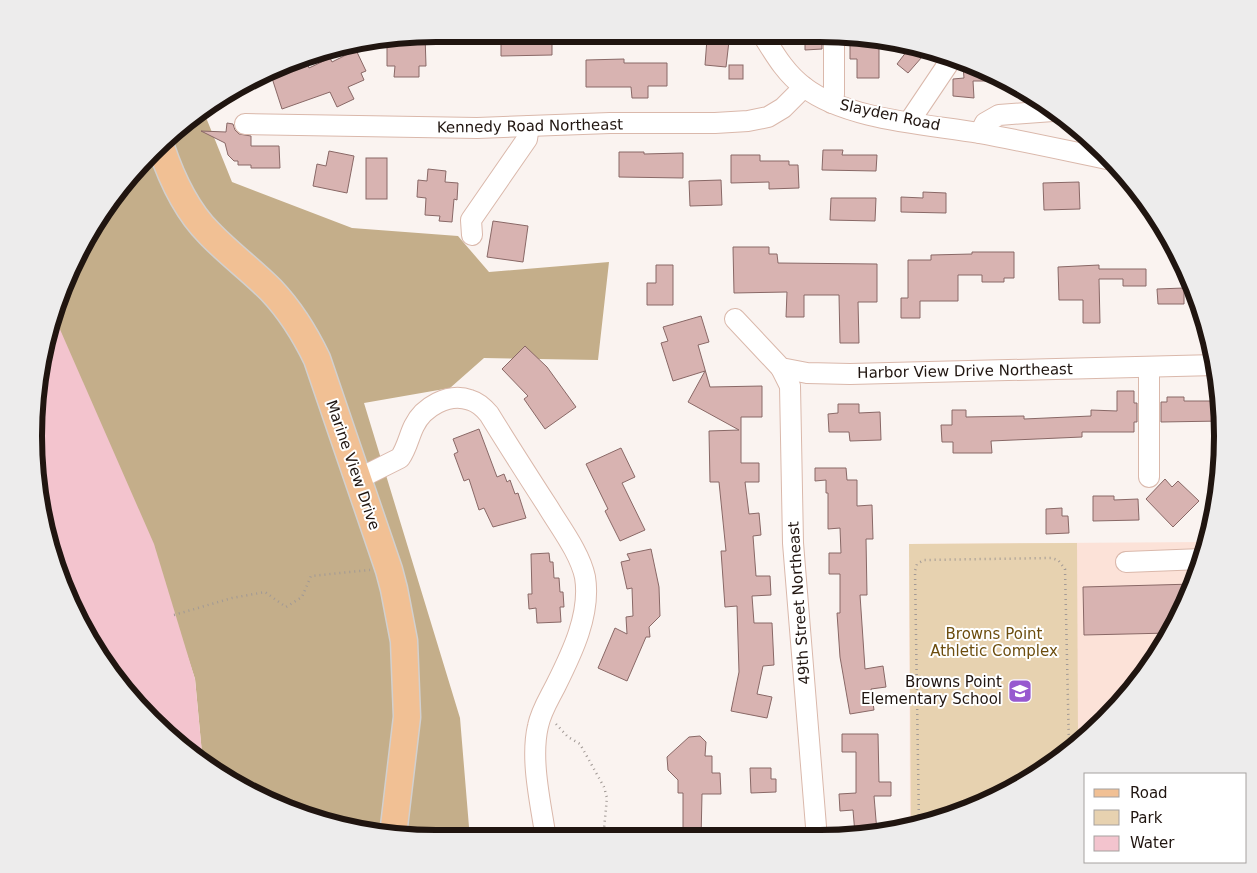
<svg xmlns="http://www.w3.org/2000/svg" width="1257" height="873" viewBox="0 0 1257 873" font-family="'DejaVu Sans',sans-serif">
	<rect width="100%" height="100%" fill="#faf3f0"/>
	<polygon fill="#fce2d8" points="1207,542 1192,591 1155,660 1105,721 999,798 910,828 909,544"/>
	<polygon fill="#e7d2b0" points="1077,543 1078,741 999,798 911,827 909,544"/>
	<polygon fill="#c4ae8a" points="203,110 232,182 352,228 458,236 489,272 609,262 598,360 484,358 450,388 364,403 460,718 470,839 436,839 358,831 282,808 213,771 203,764 195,679 174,615 55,318 65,282 134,171"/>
	<polygon fill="#f3c4ce" points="55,318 154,544 195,679 203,764 152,721 75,615 41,515 37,384"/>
	<g fill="#d8b3b1" stroke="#896866">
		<polygon points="501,34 552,35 552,55 501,56"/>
		<polygon points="805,34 822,34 822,49 805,50"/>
		<polygon points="425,35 426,66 419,66 419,77 394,77 395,66 387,66 387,40"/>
		<polygon points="707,39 729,41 726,67 705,65"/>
		<polygon points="850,44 879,44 879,78 857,78 857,59 850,59"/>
		<polygon points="910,47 922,57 908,73 897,64"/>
		<polygon points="356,50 366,71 361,73 364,80 348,87 354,99 337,107 330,92 282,109 271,75 306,59 309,68 330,58 332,62"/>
		<polygon points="624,59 624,63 667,63 667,86 648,86 648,98 632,98 631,87 586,87 586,60"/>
		<rect x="729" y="65" width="14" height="14"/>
		<polygon points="963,66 1001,80 1000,81 973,81 974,98 953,96 953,79 964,78"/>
		<polygon points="227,123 233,124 235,130 239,134 251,136 251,146 279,146 280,168 251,168 251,165 238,165 238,161 234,161 228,155 225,143 201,131 226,132"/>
		<polygon points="823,150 843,150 842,155 877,155 876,171 822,170"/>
		<polygon points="329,151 354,156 347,193 313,186 317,164 326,166"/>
		<polygon points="619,152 644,152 644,154 683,153 683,178 619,177"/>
		<polygon points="731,155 760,155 760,161 789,161 789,165 798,165 799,188 769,189 769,182 731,183"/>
		<rect x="366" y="158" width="21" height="41"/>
		<polygon points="428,169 446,171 445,182 458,183 457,200 454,199 452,222 439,221 440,216 425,215 426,198 417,197 418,180 427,181"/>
		<polygon points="721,180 722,205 690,206 689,181"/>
		<polygon points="1079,182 1080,209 1044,210 1043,183"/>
		<polygon points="923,192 946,193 946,213 901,212 901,197 923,198"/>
		<polygon points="831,198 876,198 875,221 830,220"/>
		<polygon points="493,221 528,226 523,262 487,257"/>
		<polygon points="733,247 769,247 769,254 777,254 778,263 877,264 877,302 858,302 859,343 840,343 839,295 804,295 804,317 786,317 787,292 734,293"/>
		<polygon points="972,252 1014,252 1014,278 1004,278 1004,282 982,282 982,275 958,275 958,301 920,301 920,318 901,318 901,298 908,298 908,260 931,260 931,255 972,254"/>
		<polygon points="656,265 673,265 673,305 647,305 647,283 656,283"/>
		<polygon points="1099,265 1099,269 1146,269 1146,286 1123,286 1123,279 1099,279 1100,323 1083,323 1083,300 1059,300 1058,267"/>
		<polygon points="1184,288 1184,304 1158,304 1157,289"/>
		<polygon points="701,316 709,342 698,345 710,387 762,386 762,417 741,417 741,463 759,463 759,482 745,482 749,514 759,513 761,535 753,536 756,576 770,576 771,595 752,596 754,623 772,623 774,665 763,666 757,694 772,697 767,718 731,711 739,672 737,606 725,607 721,551 726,551 719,482 710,482 709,431 739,430 688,402 705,371 673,381 661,343 668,341 663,327"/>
		<polygon points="525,346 547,367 576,407 545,429 524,399 528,396 502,369"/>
		<polygon points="1117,391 1134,391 1134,403 1137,403 1137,422 1134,422 1134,432 1082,432 1082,437 991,441 992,453 953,453 953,442 942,442 941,425 952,425 952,410 966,410 966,417 1024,416 1024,419 1091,416 1091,410 1117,411"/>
		<polygon points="1167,397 1184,397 1184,401 1220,401 1222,421 1161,422 1161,402 1167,402"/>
		<polygon points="838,404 859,404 859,413 880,412 881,440 850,441 849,432 829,432 828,414 838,413"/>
		<polygon points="479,429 497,477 504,474 507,482 510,480 515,494 518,493 526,518 493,527 484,508 479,510 469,479 464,481 454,454 458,452 453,439"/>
		<polygon points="621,448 635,477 622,483 645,530 620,541 605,511 608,509 586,464"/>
		<polygon points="815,468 846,468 847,480 857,480 857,506 872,505 873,539 866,539 867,595 860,595 865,669 883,666 886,687 871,689 874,710 850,714 840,657 837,613 840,613 840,574 829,574 829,553 841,553 840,528 828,529 828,493 826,493 826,480 815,481"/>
		<polygon points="1165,479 1172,487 1178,481 1199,501 1173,527 1146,499"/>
		<polygon points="1093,496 1114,496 1114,500 1138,499 1139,520 1093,521"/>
		<polygon points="1062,508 1062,516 1068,516 1069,533 1046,534 1046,509"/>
		<polygon points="651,549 659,587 660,616 649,627 650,637 646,637 627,681 598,668 615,628 627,634 626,617 633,616 632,588 627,589 621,562 630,560 627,554"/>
		<polygon points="549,553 550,562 553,562 554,578 559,578 560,592 563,592 564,607 560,607 561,622 537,623 536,608 529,609 528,594 532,594 531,554"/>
		<polygon points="1194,584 1170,633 1084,635 1083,587"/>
		<polygon points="842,734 878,734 879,782 891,782 891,796 874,796 877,832 855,834 853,810 840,811 839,794 856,793 856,752 842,752"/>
		<polygon points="700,736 706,742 705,756 712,756 712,773 720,773 721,794 702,794 701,839 683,839 683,793 678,793 678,780 668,770 667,757 689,737"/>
		<polygon points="750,768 771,768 771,779 776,779 776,792 751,793"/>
	</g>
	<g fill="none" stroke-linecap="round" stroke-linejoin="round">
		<g stroke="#dab8ab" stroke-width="22">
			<g id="minor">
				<path d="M762 34C774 53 785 73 804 87 847 120 926 124 979 133 1023 141 1068 151 1112 160"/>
				<polyline points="832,103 834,94 834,35"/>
				<polyline points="912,122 913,116 950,61"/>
				<polyline points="245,124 477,128 610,123 715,123 748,121 768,117 783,108 804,87"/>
				<polyline points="980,133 985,123 999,115 1053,111"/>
				<polyline points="472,235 471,220 527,139 529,126"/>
				<polyline points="735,319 781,368 807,373 850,374 1216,365"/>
				<polyline points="1149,367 1149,477"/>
				<polyline points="781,368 790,386 793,543 817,839"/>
				<path d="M358 479 400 458C407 448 409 436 414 426 423 407 449 392 470 400 477 402 484 408 489 414 508 445 528 476 548 507 560 527 580 553 585 577 591 614 572 653 556 685 549 699 541 711 538 726 530 760 541 805 546 839"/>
				<polyline points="1126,562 1202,559"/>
			</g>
		</g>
		<g stroke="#d2d0cf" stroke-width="29">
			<path id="major" d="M161 147C171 177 186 210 209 233 228 253 251 270 271 290 290 310 305 334 317 359L389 570 394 589 404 641 407 717 393 835"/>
		</g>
		<g stroke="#a19995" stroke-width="2.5" stroke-dasharray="1 4" stroke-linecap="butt">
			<polyline points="174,615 232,598 265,592 286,607 302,597 311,576 370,570"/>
			<polyline points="556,724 568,737 580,744 604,787 607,798 603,839"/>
			<polyline points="919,825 915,571 917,564 924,560 1051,558 1058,560 1065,569 1069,748"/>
		</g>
		<use href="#minor" stroke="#fff" stroke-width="20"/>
		<use href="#major" stroke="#f1c094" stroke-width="26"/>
	</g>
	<defs>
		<g id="school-square" transform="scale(1.25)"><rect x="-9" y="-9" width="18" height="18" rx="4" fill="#9759cf" stroke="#fff"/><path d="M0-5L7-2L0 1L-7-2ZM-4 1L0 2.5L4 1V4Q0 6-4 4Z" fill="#fff"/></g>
	</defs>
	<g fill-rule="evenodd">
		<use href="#school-square" x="1020" y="691"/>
	</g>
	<g text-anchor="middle" stroke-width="4" stroke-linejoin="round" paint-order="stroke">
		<g font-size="15" fill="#201510" stroke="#fff">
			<text transform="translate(890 115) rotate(12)" y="5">Slayden Road</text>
			<text transform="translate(530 126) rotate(-1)" y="5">Kennedy Road Northeast</text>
			<text transform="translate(965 371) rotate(-1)" y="5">Harbor View Drive Northeast</text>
			<text transform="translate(353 465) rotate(71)" y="5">Marine View Drive</text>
			<text transform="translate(799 603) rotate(-94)" y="5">49th Street Northeast</text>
		</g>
		<g font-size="15" fill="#6c4d0e" stroke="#fff">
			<text x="994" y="639">Browns Point<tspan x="994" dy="17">Athletic Complex</tspan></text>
		</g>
		<g font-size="15" fill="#201510" stroke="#fff" text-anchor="end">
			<text x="1002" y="687">Browns Point<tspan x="1002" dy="17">Elementary School</tspan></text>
		</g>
	</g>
	<path d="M0 0H1257V873H0ZM436 42H820A394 394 0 0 1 1214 436V436A394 394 0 0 1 820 830H436A394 394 0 0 1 42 436V436A394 394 0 0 1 436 42Z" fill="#edecec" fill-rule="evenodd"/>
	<path fill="none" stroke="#201510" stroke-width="6" d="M436 42H820A394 394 0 0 1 1214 436V436A394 394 0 0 1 820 830H436A394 394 0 0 1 42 436V436A394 394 0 0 1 436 42Z"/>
	<rect x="1084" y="773" width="162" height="90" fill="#ffffff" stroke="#a6a19f"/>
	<rect x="1094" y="789" width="25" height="8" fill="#f1c094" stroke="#a6a19f"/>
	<text x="1130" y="798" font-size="15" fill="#201510">Road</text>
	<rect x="1094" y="810" width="25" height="15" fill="#e7d2b0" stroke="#a6a19f"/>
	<text x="1130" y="823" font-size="15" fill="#201510">Park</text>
	<rect x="1094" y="836" width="25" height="15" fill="#f3c4ce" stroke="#a6a19f"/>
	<text x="1130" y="848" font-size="15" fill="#201510">Water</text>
</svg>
